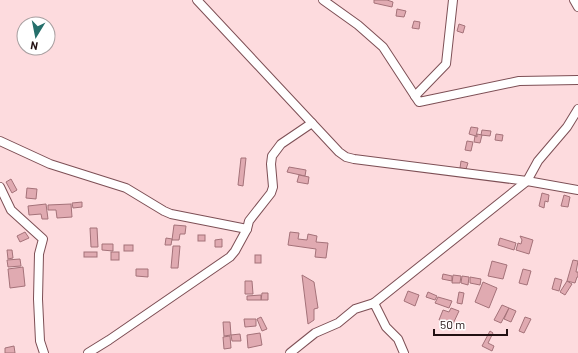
<svg xmlns="http://www.w3.org/2000/svg" width="578" height="353" viewBox="0 0 578 353" font-family="Barlow,sans-serif">
	<rect width="100%" height="100%" fill="#fddbde"/>
	<g fill="#e0aab1" stroke="#a47279">
		<polygon points="374,0 387,0 393,2 392,7 374,3"/>
		<polygon points="397,9 406,11 404,17 396,16"/>
		<polygon points="414,21 420,22 419,29 412,28"/>
		<polygon points="459,24 465,26 463,33 457,31"/>
		<polygon points="471,127 478,128 476,136 469,134"/>
		<polygon points="482,130 491,131 490,136 481,135"/>
		<polygon points="477,134 482,135 480,143 474,142 475,136 477,137"/>
		<polygon points="496,134 503,135 502,141 495,140"/>
		<polygon points="467,141 473,142 471,151 465,150"/>
		<polygon points="241,158 246,158 243,186 238,185"/>
		<polygon points="461,161 468,163 466,169 460,168"/>
		<polygon points="289,167 306,170 305,176 287,172"/>
		<polygon points="299,175 309,177 308,184 297,182"/>
		<polygon points="11,179 17,190 12,193 6,182"/>
		<polygon points="27,188 37,189 36,199 26,198"/>
		<polygon points="542,193 549,195 548,202 545,201 544,208 539,206"/>
		<polygon points="564,195 570,197 568,207 561,206"/>
		<polygon points="82,202 82,207 73,208 72,203"/>
		<polygon points="46,204 48,219 42,219 41,214 29,215 28,206"/>
		<polygon points="71,204 72,217 57,218 56,210 48,210 48,205"/>
		<polygon points="174,225 186,226 185,234 180,234 179,240 172,240"/>
		<polygon points="90,228 97,228 98,247 91,247"/>
		<polygon points="25,232 29,238 20,242 17,236"/>
		<polygon points="290,232 299,233 298,239 307,240 308,234 317,236 316,242 328,243 326,258 315,257 316,249 288,245"/>
		<rect x="198" y="235" width="7" height="6"/>
		<polygon points="520,236 533,240 529,254 516,250 518,243 521,244 522,240"/>
		<polygon points="166,238 172,239 171,245 165,245"/>
		<polygon points="500,238 516,243 514,250 498,245"/>
		<polygon points="222,239 222,247 215,247 215,240"/>
		<polygon points="102,244 113,244 113,251 102,250"/>
		<rect x="124" y="245" width="9" height="6"/>
		<polygon points="173,246 180,246 178,268 171,268"/>
		<polygon points="7,250 12,250 13,258 8,259"/>
		<rect x="84" y="252" width="13" height="5"/>
		<rect x="111" y="252" width="8" height="8"/>
		<rect x="255" y="255" width="6" height="8"/>
		<polygon points="20,259 21,266 8,267 7,260"/>
		<polygon points="573,260 578,261 576,272 578,272 578,277 577,277 575,283 567,281"/>
		<polygon points="492,261 507,265 503,279 488,276"/>
		<polygon points="23,267 25,286 10,288 8,269"/>
		<polygon points="136,269 148,269 148,277 136,276"/>
		<polygon points="523,269 531,271 527,285 519,283"/>
		<polygon points="443,274 452,276 452,281 442,279"/>
		<polygon points="302,275 314,282 318,308 314,309 314,320 308,324"/>
		<polygon points="453,275 461,276 460,283 452,283"/>
		<polygon points="462,276 469,277 468,285 461,283"/>
		<polygon points="470,277 481,279 480,285 470,283"/>
		<polygon points="555,278 562,280 559,291 552,289"/>
		<polygon points="245,281 252,281 253,294 245,294"/>
		<polygon points="567,281 572,284 565,295 560,292"/>
		<polygon points="483,282 497,288 489,308 475,302"/>
		<polygon points="408,291 419,295 415,306 404,301"/>
		<polygon points="428,292 437,296 435,300 426,297"/>
		<polygon points="459,292 464,293 462,304 457,303"/>
		<polygon points="262,293 268,293 268,300 261,300"/>
		<polygon points="261,295 261,300 247,300 247,296"/>
		<polygon points="438,297 452,301 449,308 435,303"/>
		<polygon points="502,305 509,308 501,323 494,320"/>
		<polygon points="451,308 459,311 452,326 439,320 443,310 449,312"/>
		<polygon points="509,308 516,311 511,322 504,319"/>
		<polygon points="261,317 267,329 262,331 257,319"/>
		<polygon points="525,317 531,319 524,333 519,331"/>
		<polygon points="244,319 256,319 256,326 245,327"/>
		<polygon points="223,322 230,322 231,335 224,336"/>
		<polygon points="490,331 493,333 488,343 494,346 492,351 482,346"/>
		<polygon points="260,333 262,345 248,348 247,335"/>
		<polygon points="240,334 241,341 232,341 231,335"/>
		<polygon points="230,336 231,348 224,349 223,337"/>
		<polygon points="14,346 15,353 5,353 5,348"/>
	</g>
	<g fill="none" stroke-linecap="round" stroke-linejoin="round">
		<g stroke="#7d4f55" stroke-width="10">
			<g id="minor">
				<polyline points="197,0 339,152 346,157 354,159 527,181 578,190"/>
				<polyline points="323,0 358,25 383,47 415,96"/>
				<polyline points="453,0 446,64 415,96 419,102 519,81 578,80"/>
				<polyline points="574,0 578,7"/>
				<polyline points="0,141 50,164 126,188 164,211 171,214 247,229"/>
				<polyline points="0,187 11,210 43,239 39,254 38,299 40,341 44,353"/>
				<polyline points="374,303 527,181 538,161 567,127 578,109"/>
				<polyline points="88,353 109,340 230,257 235,251 247,229 249,221 271,193 273,187 271,164 272,156 281,144 312,123"/>
				<polyline points="290,353 315,333 338,323 355,309 374,303 386,327 398,339 404,353"/>
			</g>
		</g>
		<use href="#minor" stroke="#fff" stroke-width="8"/>
	</g>
	<g transform="translate(36 36) rotate(190)"><circle r="19" fill="#ffffff" stroke="#a79fa0"/>
	<path d="M0-3L7 15L0 10L-7 15Z" fill="#256f6b"/>
	<text y="-6" font-size="11" font-weight="bold" text-anchor="middle" fill="#221012">N</text>
	</g>
	<path d="M434 329v6h73v-6" fill="none" stroke="#221012" stroke-width="2"/>
	<text x="440" y="329" font-size="12" fill="#221012" stroke="#ffffff" stroke-width="3" paint-order="stroke">50 m</text>
</svg>
